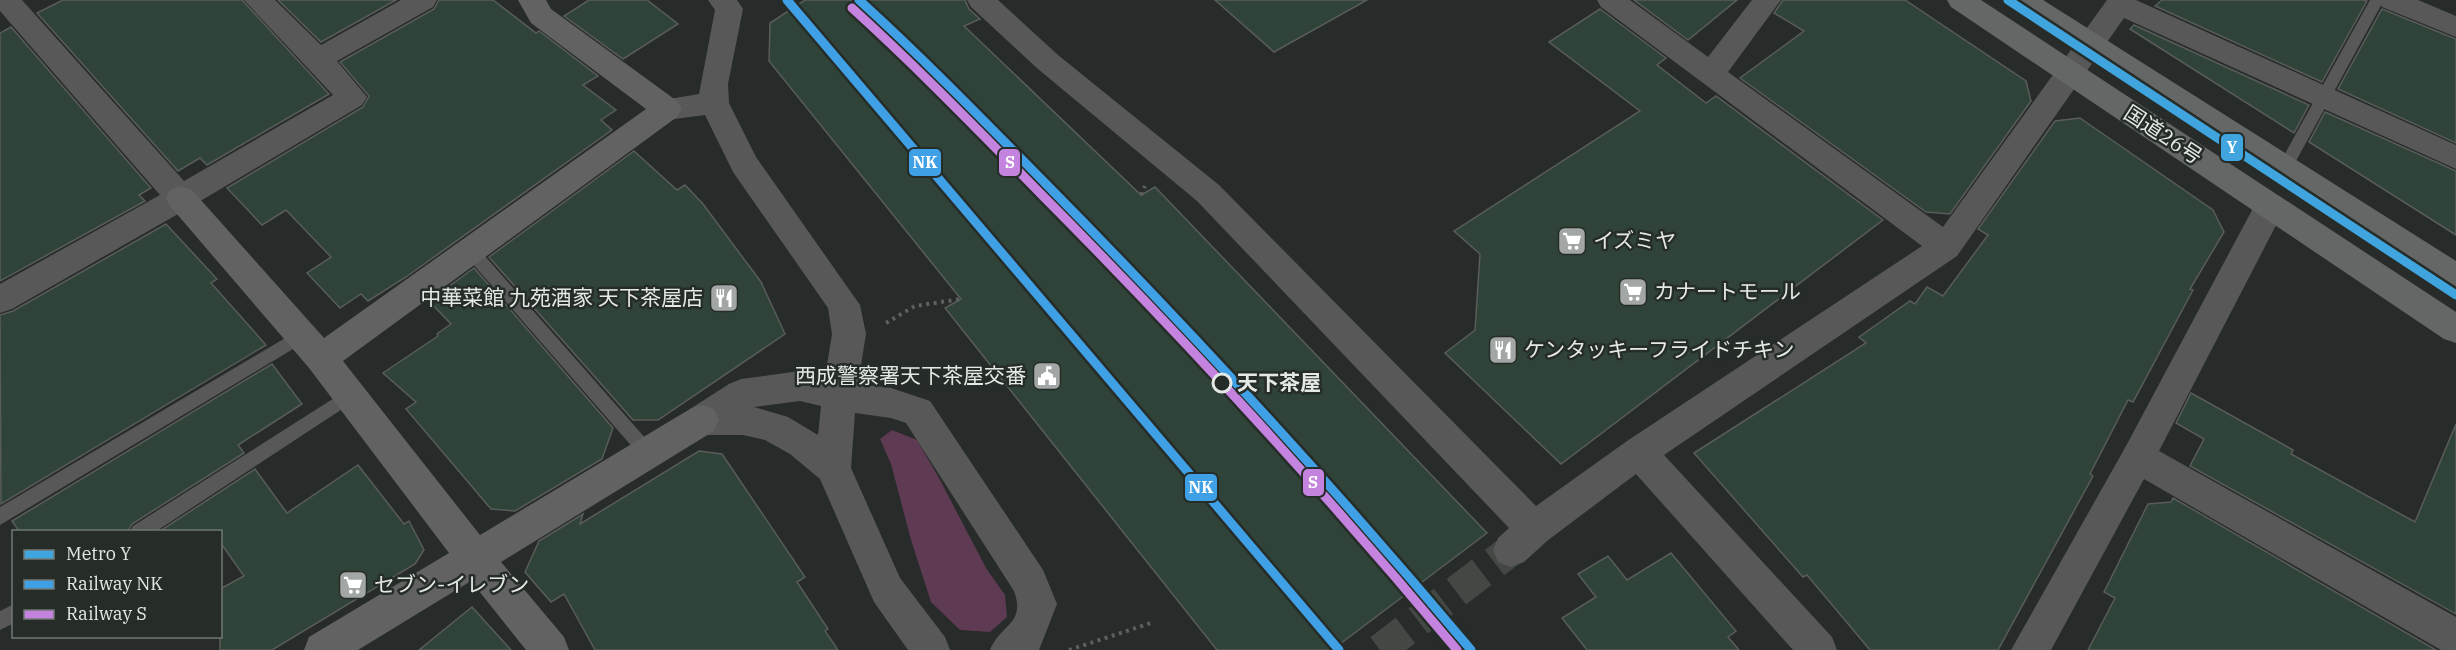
<svg xmlns="http://www.w3.org/2000/svg" width="2456" height="650" viewBox="0 0 2456 650" font-family="'IBM Plex Serif','Noto Sans JP',serif">
	<rect width="100%" height="100%" fill="#272b29"/>
	<polygon fill="#5e3a53" points="892,430 917,440 939,478 986,568 1005,595 1007,617 990,632 960,630 931,602 911,540 891,464 880,439"/>
	<g fill="#2f4338" stroke="#595c5a" stroke-width="1.5">
		<polygon points="63,0 242,0 329,94 207,165 200,158 178,171 37,13"/>
		<polygon points="278,0 396,0 321,42"/>
		<polygon points="439,0 493,0 536,33 539,31 598,76 583,85 616,110 601,120 612,130 406,277 368,301 361,294 340,308 307,273 331,257 286,210 262,225 227,188 363,107 369,96 340,62 434,9"/>
		<polygon points="589,0 647,0 678,24 623,59 564,16"/>
		<polygon points="805,0 965,0 969,9 980,19 964,26 1141,195 1155,187 1487,533 1332,650 1217,650 945,308 961,299 769,61 770,23"/>
		<polygon points="1215,0 1367,0 1274,52"/>
		<polygon points="1634,0 1737,0 1688,40"/>
		<polygon points="1783,0 1905,0 2026,81 2031,101 1950,214 1926,212 1740,78 1804,31 1774,13"/>
		<polygon points="2162,0 2363,0 2367,1 2322,82 2155,6"/>
		<polygon points="1600,9 1666,58 1657,65 1706,103 1716,96 1883,220 1561,464 1445,353 1475,330 1480,254 1454,231 1640,111 1549,42"/>
		<polygon points="2382,9 2456,39 2456,143 2338,89"/>
		<polygon points="2134,25 2309,105 2294,133 2130,29"/>
		<polygon points="11,27 151,188 139,195 145,201 0,281 0,33"/>
		<polygon points="2325,112 2456,171 2456,235 2309,142"/>
		<polygon points="2080,118 2213,210 2224,232 2190,289 2193,290 2133,402 2128,400 2090,474 2093,476 1998,650 1870,650 1807,575 1803,577 1694,453 1866,343 1859,337 1910,301 1915,304 1927,287 1943,296 1988,235 1978,229 2055,121"/>
		<polygon points="634,151 677,190 685,185 703,204 761,282 785,334 658,420 633,420 489,257"/>
		<polygon points="166,224 217,279 211,283 266,345 1,504 0,315 13,311"/>
		<polygon points="474,268 613,428 602,459 515,511 491,509 406,409 416,402 383,373 438,336 437,334 451,324 429,301"/>
		<polygon points="272,364 302,404 238,445 244,453 132,524 128,531 19,531 12,521"/>
		<polygon points="2191,393 2293,450 2291,454 2415,522 2456,424 2456,614 2190,466 2204,439 2176,423"/>
		<polygon points="699,451 722,454 805,577 797,582 828,629 825,631 838,650 595,650 564,594 551,602 525,572 539,541 583,514 580,524"/>
		<polygon points="358,465 404,524 409,521 424,550 415,564 272,650 220,650 220,589 244,576 220,542 220,531 160,531 255,469 287,513"/>
		<polygon points="2173,498 2436,650 2088,650 2115,598 2104,592 2148,504 2171,502"/>
		<polygon points="1671,553 1736,631 1728,637 1739,650 1587,650 1562,618 1596,597 1578,574 1608,556 1627,580"/>
		<polygon points="472,607 511,650 419,650"/>
	</g>
	<g fill="none" stroke-linecap="round" stroke-linejoin="round">
		<polyline stroke="#444845" stroke-width="32" stroke-dasharray="32 16" stroke-linecap="butt" points="1380,650 1511,550"/>
		<g stroke="#5d605f" stroke-width="4" stroke-dasharray="3 4.5" stroke-linecap="butt">
			<polyline points="1141,195 1145,186"/>
			<polyline points="886,323 915,306 961,299"/>
			<polyline points="1069,650 1151,623"/>
		</g>
		<g fill="#575857" fill-rule="evenodd">
			<polygon points="2370,0 2384,0 2290,172 2280,172 2277,168"/>
			<polygon points="471,245 477,247 654,448 657,453 654,458 648,461 642,458 465,255 463,251 465,247"/>
			<polygon points="302,328 308,330 310,335 308,340 0,525 0,507"/>
			<polygon points="350,388 356,390 359,395 356,400 155,532 130,532 133,526"/>
			<polygon points="14,604 14,623 0,630 0,611"/>
		</g>
		<g fill="#575857" fill-rule="evenodd">
			<polygon points="0,0 22,0 184,181 333,95 244,0 275,0 321,45 401,0 437,0 433,7 337,61 367,97 362,105 192,206 12,309 0,313 0,284 160,195 0,11"/>
			<path d="M708 0H737L743 9 728 84 729 103 756 157 860 305 866 334 858 384 891 388 930 401 1043 570 1057 604 1039 650H990C1001 624 1026 624 1014 591L906 423 891 418 855 413 851 468 900 578 945 637 950 650H908L874 602 820 479 790 454 765 440 743 435H702L690 431 685 420 690 409 729 384 741 379 800 371 825 378 832 334 828 308 733 172 705 115 667 120 657 117 652 109 657 101 699 94 715 10ZM800 401 821 406 818 435 788 417 754 407Z"/>
			<polygon points="967,0 998,0 1058,55 1219,185 1536,506 1627,441 1922,246 1601,7 1597,0 1630,0 1708,57 1752,0 1781,0 1728,72 1943,227 2107,0 2136,0 2456,145 2456,169 2124,18 1957,256 1664,455 1832,637 1837,650 1793,650 1636,474 1547,541 1524,562 1511,567 1498,562 1493,550 1498,538 1509,528 1197,201 1038,69 971,7"/>
			<polygon points="2378,0 2418,0 2456,16 2456,37 2382,7"/>
			<polygon points="2270,194 2281,197 2286,206 2159,451 2456,617 2456,650 2441,650 2144,479 2051,650 2011,650 2126,446 2259,197"/>
		</g>
		<polygon fill="#616261" fill-rule="evenodd" points="518,0 546,0 551,9 677,101 682,109 677,117 343,361 480,535 690,409 702,405 714,409 719,420 714,431 501,562 564,637 569,650 526,650 471,581 358,650 304,650 309,637 449,553 309,368 170,206 166,198 170,190 181,186 192,190 324,338 646,109 531,23"/>
		<g fill="#646765" fill-rule="evenodd">
			<polygon points="1947,0 1981,0 2456,312 2456,343 2444,339 1951,7"/>
			<polygon points="2009,0 2043,0 2456,261 2456,290 2445,286 2013,7"/>
		</g>
		<g stroke="#262c28" stroke-width="14">
			<g id="rail-1">
				<polyline points="787,0 1339,650"/>
				<path d="M859 0C924 59 985 122 1046 184 1194 334 1336 489 1471 650"/>
			</g>
		</g>
		<g stroke="#262c28" stroke-width="14">
			<path id="rail-2" d="M852 8C917 67 978 130 1039 192 1185 339 1324 491 1457 650"/>
		</g>
		<use href="#rail-1" stroke="#40a0e6" stroke-width="9"/>
		<use href="#rail-2" stroke="#c483df" stroke-width="9"/>
		<g stroke="#262c28" stroke-width="14">
			<polyline id="metro-1" points="2008,0 2456,295"/>
		</g>
		<use href="#metro-1" stroke="#40a4de" stroke-width="9"/>
	</g>
	<defs>
		<g id="supermarket-square" transform="scale(1.5)"><rect x="-9" y="-9" width="18" height="18" rx="4" fill="#a2a6a4" stroke="#262c28"/><path d="M-6-5.5h2.5l.6 2H6L4.5 2H-2.5L-4.4-4H-6ZM-1.5 3.2a1.3 1.3 0 1 0 .1 0ZM3 3.2a1.3 1.3 0 1 0 .1 0Z" fill="#fff"/></g>
		<g id="restaurant-square" transform="scale(1.5)"><rect x="-9" y="-9" width="18" height="18" rx="4" fill="#a2a6a4" stroke="#262c28"/><path d="M-5-6h1v4h1v-4h1v4h1v-4h1v5L-1.5 .5V6h-2V.5L-5-1ZM5-6V6H3V1.5H1.5Q1.5-4 5-6Z" fill="#fff"/></g>
		<g id="civic-square" transform="scale(1.5)"><rect x="-9" y="-9" width="18" height="18" rx="4" fill="#a2a6a4" stroke="#262c28"/><path d="M-.6-6.5H3V-4.5H.6V-3L4-1V1h2V6H-6V1h2V-1L-.6-3ZM-1.2 2.5V6h2.4V2.5Z" fill="#fff"/></g>
	</defs>
	<g fill-rule="evenodd">
		<use href="#supermarket-square" x="1572" y="241"/>
		<use href="#supermarket-square" x="1633" y="292"/>
		<use href="#restaurant-square" x="724" y="298"/>
		<use href="#restaurant-square" x="1503" y="350"/>
		<use href="#civic-square" x="1047" y="376"/>
		<use href="#supermarket-square" x="353" y="585"/>
	</g>
	<circle fill="#262c28" stroke="#e5e9e6" stroke-width="3" cx="1222" cy="383" r="9"/>
	<g text-anchor="middle" stroke-width="5" stroke-linejoin="round" paint-order="stroke">
		<g font-size="21" fill="#e5e9e6" stroke="#262c28">
			<text transform="translate(2163 135) rotate(33)" y="7">国道26号</text>
		</g>
		<g font-size="21" fill="#e5e9e6" stroke="#262c28" text-anchor="start">
			<text x="1593" y="248">イズミヤ</text>
			<text x="1654" y="299">カナートモール</text>
			<text x="703" y="305" text-anchor="end">中華菜館 九苑酒家 天下茶屋店</text>
			<text x="1524" y="357">ケンタッキーフライドチキン</text>
			<text x="1026" y="383" text-anchor="end">西成警察署天下茶屋交番</text>
			<text x="374" y="592">セブン-イレブン</text>
		</g>
		<g font-size="21" font-weight="bold" fill="#e5e9e6" stroke="#262c28" text-anchor="start">
			<text x="1237" y="390">天下茶屋</text>
		</g>
	</g>
	<g stroke="#262c28" stroke-width="2">
		<rect x="2220" y="133" width="24" height="29" rx="6" fill="#40a4de"/>
		<rect x="998" y="148" width="23" height="29" rx="6" fill="#c483df"/>
		<rect x="908" y="148" width="34" height="29" rx="6" fill="#40a0e6"/>
		<rect x="1302" y="468" width="23" height="29" rx="6" fill="#c483df"/>
		<rect x="1184" y="473" width="34" height="29" rx="6" fill="#40a0e6"/>
	</g>
	<g font-size="16" text-anchor="middle" font-weight="bold" fill="#fff">
		<text x="2232" y="153">Y</text>
		<text x="1010" y="168">S</text>
		<text x="925" y="168">NK</text>
		<text x="1313" y="488">S</text>
		<text x="1201" y="493">NK</text>
	</g>
	<rect x="12" y="530" width="210" height="108" fill="#262c28" stroke="#727874" stroke-width="1.5"/>
	<rect x="24" y="550" width="30" height="9" fill="#40a4de" stroke="#727874" stroke-width="1.5"/>
	<text x="66" y="560" font-size="18" fill="#e5e9e6">Metro Y</text>
	<rect x="24" y="580" width="30" height="9" fill="#40a0e6" stroke="#727874" stroke-width="1.5"/>
	<text x="66" y="590" font-size="18" fill="#e5e9e6">Railway NK</text>
	<rect x="24" y="610" width="30" height="9" fill="#c483df" stroke="#727874" stroke-width="1.5"/>
	<text x="66" y="620" font-size="18" fill="#e5e9e6">Railway S</text>
</svg>
